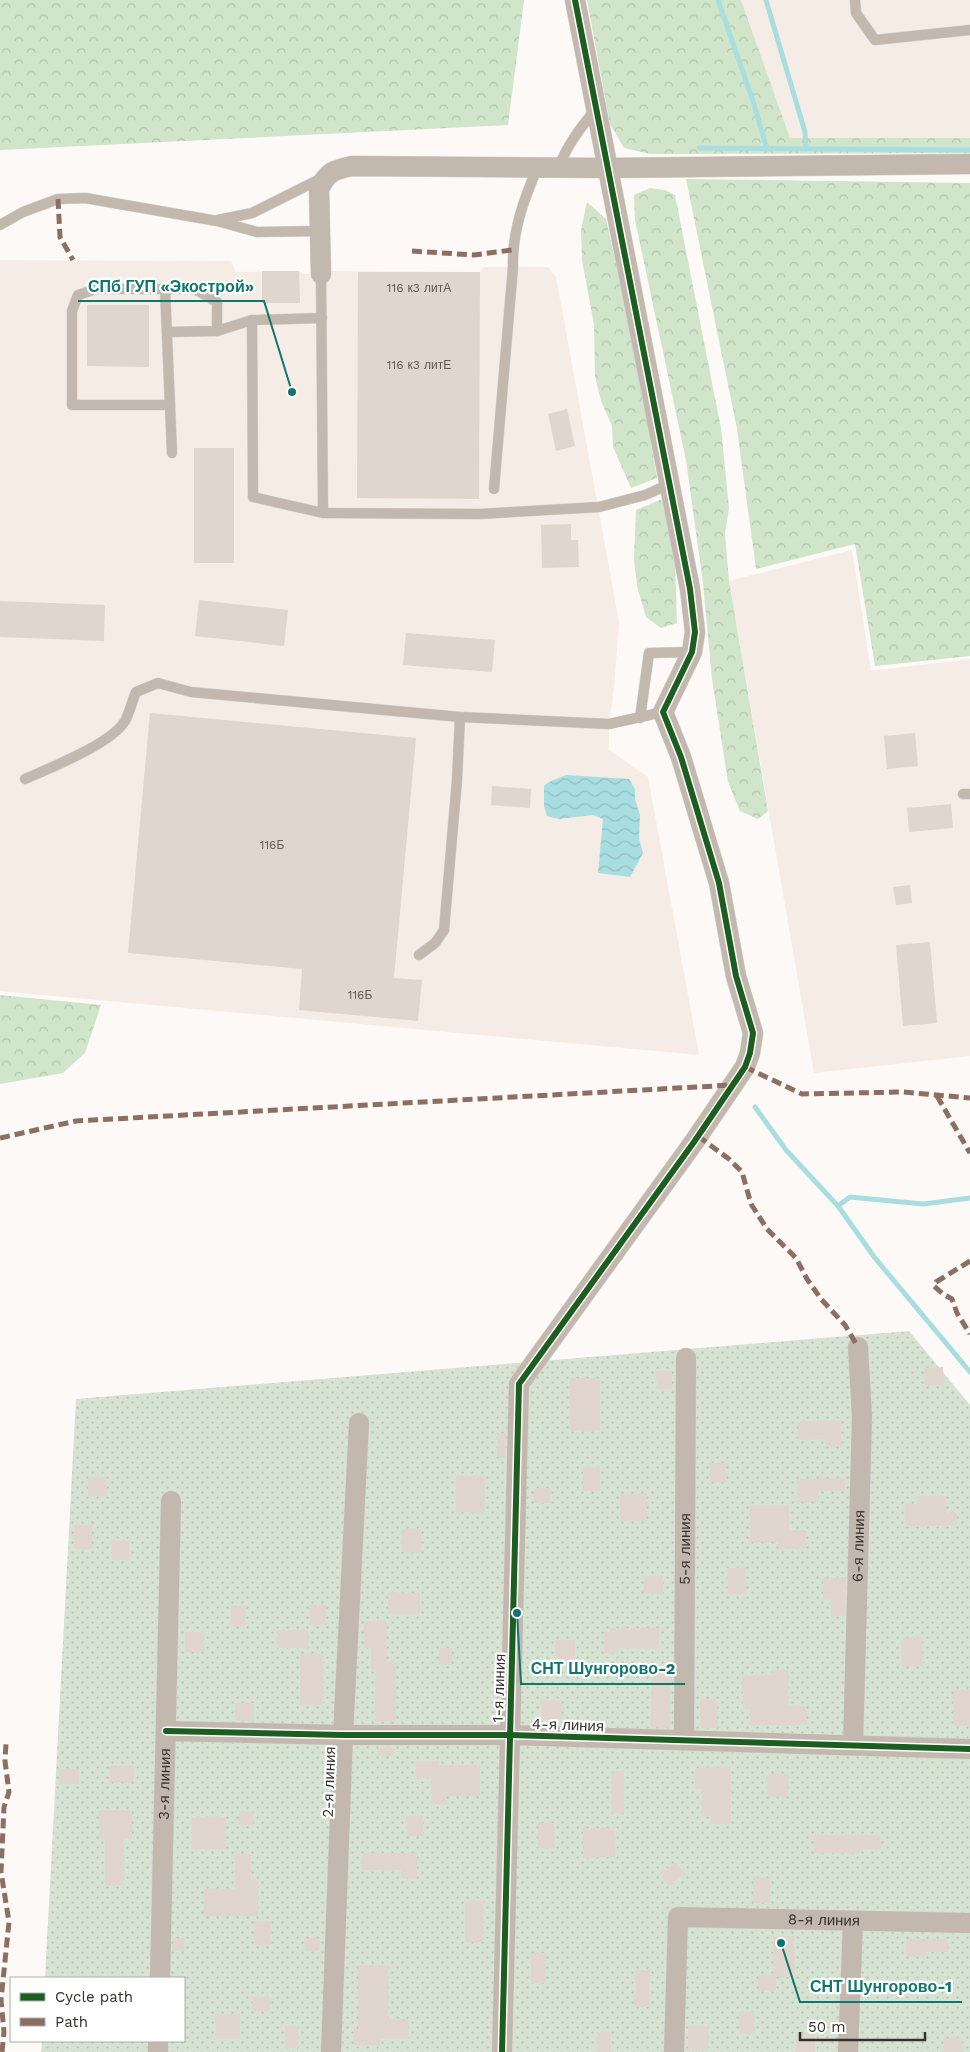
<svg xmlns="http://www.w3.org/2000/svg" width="970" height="2052" viewBox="0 0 970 2052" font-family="'Work Sans',sans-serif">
	<defs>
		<pattern id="forest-crowns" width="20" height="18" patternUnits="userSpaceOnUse" patternTransform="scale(1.25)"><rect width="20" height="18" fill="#d0e5ca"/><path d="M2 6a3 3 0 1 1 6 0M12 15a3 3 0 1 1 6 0" fill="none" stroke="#b3c5ae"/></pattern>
		<pattern id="garden-dots" width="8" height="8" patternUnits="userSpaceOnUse" patternTransform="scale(1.25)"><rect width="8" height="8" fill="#d7e3d2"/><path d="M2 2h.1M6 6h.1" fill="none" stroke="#b9c3b5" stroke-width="1.8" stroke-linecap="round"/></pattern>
		<pattern id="water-waves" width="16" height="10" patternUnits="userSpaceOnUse" patternTransform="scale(1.25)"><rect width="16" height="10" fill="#a9dee1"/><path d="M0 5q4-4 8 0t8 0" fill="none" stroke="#92bfc1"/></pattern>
	</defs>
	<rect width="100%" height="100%" fill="#fcf9f7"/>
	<g fill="#f5ece5">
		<polygon points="741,0 970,0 970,138 790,138"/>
		<polygon points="0,260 231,261 236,272 299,271 304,274 321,274 328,271 480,272 483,267 548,267 556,277 619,622 614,688 609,724 609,750 648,777 699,1055 0,991"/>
		<polygon points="852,550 871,671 970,659 970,1056 814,1073 729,581"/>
	</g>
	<g fill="url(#forest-crowns)">
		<polygon points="0,0 524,0 508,125 0,150"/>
		<polygon points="587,0 741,0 790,138 970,138 970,153 650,154 624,148 610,124"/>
		<polygon points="686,179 970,183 970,656 875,666 855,544 756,569 737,429"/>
		<polygon points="650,188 665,190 675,195 721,428 729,508 725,534 729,581 768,811 758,819 740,811 728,782 712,679 703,583 686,460 635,220 634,195"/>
		<polygon points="587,202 606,219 634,344 657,478 631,488 613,447 612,426 601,401 595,376 594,325 582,260 581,230"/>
		<polygon points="662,499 675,560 677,623 661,628 646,617 637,586 634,559 636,510"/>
		<polygon points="0,995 101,1005 85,1053 63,1073 0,1084"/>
	</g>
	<polygon fill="url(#garden-dots)" points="909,1331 970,1405 970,2052 41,2052 42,2041 184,2041 184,1978 45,1978 76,1399"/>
	<polygon fill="url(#water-waves)" points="566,775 629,779 635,789 635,799 640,815 639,839 643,853 630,877 598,873 603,819 593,815 559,819 547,816 544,806 544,786 549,782"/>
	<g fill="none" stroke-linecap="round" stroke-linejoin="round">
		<g stroke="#a9dee1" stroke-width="5">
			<polyline points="718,0 753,101 767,149"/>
			<polyline points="766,0 805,132 806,149"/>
			<polyline points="699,148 970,150"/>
			<polyline points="755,1107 786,1150 838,1206 875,1258 970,1372"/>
			<polyline points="838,1206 850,1197 923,1204 970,1198"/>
		</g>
	</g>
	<g fill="#e1d6ce">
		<polygon points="262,271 299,271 300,303 262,303"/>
		<polygon points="358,272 480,272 479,499 357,498"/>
		<polygon points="87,305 149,305 149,367 87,366"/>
		<polygon points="567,409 575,446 556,451 548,414"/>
		<rect x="194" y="448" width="40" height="115"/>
		<polygon points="571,524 571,540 578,540 579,567 542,568 541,525"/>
		<polygon points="199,600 288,610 284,646 195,636"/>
		<polygon points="0,601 105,605 104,641 0,637"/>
		<polygon points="406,633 495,640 492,672 403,665"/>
		<polygon points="150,713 416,738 394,978 422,980 418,1021 299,1010 302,969 128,953"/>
		<polygon points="915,733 918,766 887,769 884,736"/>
		<polygon points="492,786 531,789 530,808 491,805"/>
		<polygon points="951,804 953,828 909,832 907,808"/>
		<polygon points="910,885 912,903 896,905 893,887"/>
		<polygon points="930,942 937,1023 903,1026 896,945"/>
		<polygon points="943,1367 944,1385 925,1385 924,1368"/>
		<polygon points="656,1371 672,1371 672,1389 657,1390"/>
		<rect x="570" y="1378" width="30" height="53"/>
		<polygon points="798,1421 841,1421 841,1447 825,1447 825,1439 798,1440"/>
		<polygon points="497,1433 506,1433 505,1457 497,1457"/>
		<polygon points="709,1463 726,1463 726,1482 710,1482"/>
		<rect x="583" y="1467" width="17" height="24"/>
		<polygon points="456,1476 485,1476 484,1513 456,1512"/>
		<rect x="88" y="1477" width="19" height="19"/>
		<polygon points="845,1478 845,1491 818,1491 818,1502 797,1502 797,1479"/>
		<rect x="534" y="1488" width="16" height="15"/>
		<polygon points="647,1493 647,1521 620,1521 620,1494"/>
		<polygon points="917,1496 946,1496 947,1513 957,1512 957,1525 906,1527 905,1504 917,1504"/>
		<polygon points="749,1505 789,1505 789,1530 806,1530 806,1548 778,1549 778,1542 750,1542"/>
		<rect x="74" y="1525" width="18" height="24"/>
		<polygon points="402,1529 421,1529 421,1553 402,1552"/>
		<rect x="112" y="1541" width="17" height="19"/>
		<polygon points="746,1567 747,1594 728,1594 727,1568"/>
		<rect x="644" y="1576" width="19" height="17"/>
		<polygon points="846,1577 845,1616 831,1616 831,1599 823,1599 823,1578"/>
		<polygon points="388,1592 420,1593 420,1614 388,1614"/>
		<rect x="309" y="1605" width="17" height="20"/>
		<polygon points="231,1606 246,1606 245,1626 231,1626"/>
		<polygon points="364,1621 387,1621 387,1662 396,1662 396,1722 375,1722 375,1670 371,1670 371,1648 364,1648"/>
		<polygon points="610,1628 659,1628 659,1649 618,1648 618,1653 604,1653 604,1632 610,1632"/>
		<rect x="277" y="1630" width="31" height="18"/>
		<rect x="185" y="1632" width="19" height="20"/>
		<polygon points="922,1637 923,1666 902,1667 901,1638"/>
		<rect x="556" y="1640" width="19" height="20"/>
		<rect x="439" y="1648" width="13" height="17"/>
		<polygon points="323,1653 323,1705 300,1705 300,1654"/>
		<polygon points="653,1670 672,1670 672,1686 670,1686 670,1728 650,1727"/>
		<polygon points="772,1670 788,1670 788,1706 807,1706 807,1725 750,1725 750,1708 743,1708 742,1676 772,1675"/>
		<polygon points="953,1689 970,1690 970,1726 953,1726"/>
		<polygon points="700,1699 717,1699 718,1728 701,1728"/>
		<rect x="542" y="1701" width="20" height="18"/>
		<rect x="235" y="1703" width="19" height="18"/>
		<rect x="378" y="1747" width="15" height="9"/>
		<polygon points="416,1761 439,1761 439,1765 480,1765 480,1796 446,1796 446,1804 432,1804 431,1778 416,1778"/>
		<rect x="109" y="1766" width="25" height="16"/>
		<polygon points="731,1767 731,1824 711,1824 711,1816 702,1816 702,1789 695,1789 695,1768"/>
		<rect x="59" y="1769" width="20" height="15"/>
		<rect x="612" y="1771" width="12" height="42"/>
		<rect x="767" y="1774" width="21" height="23"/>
		<polygon points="99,1810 132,1810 132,1839 124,1839 124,1885 105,1885 105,1839 99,1839"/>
		<rect x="239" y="1812" width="14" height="13"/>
		<rect x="407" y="1816" width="16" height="20"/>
		<rect x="192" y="1817" width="34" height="32"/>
		<polygon points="538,1823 554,1823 555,1848 538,1848"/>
		<polygon points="583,1828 609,1828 616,1835 615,1857 583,1858"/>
		<polygon points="814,1835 880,1835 881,1849 859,1850 860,1853 814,1853"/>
		<polygon points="362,1853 417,1853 417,1878 401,1878 401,1870 362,1870"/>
		<polygon points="235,1854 251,1854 251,1879 258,1880 258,1916 204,1916 204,1889 235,1889"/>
		<polygon points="676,1862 685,1874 669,1886 660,1874"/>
		<rect x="753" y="1878" width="17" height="25"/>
		<rect x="465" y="1901" width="18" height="41"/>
		<rect x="254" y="1921" width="17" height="24"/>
		<polygon points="773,1936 794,1936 795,1977 776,1977 776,1991 758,1991 758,1975 773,1975"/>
		<polygon points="173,1938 184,1938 184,1950 173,1951"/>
		<polygon points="304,1938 319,1938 319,1951 305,1951"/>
		<polygon points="906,1939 948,1939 948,1952 924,1952 924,1957 906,1957"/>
		<rect x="531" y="1953" width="15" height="30"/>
		<polygon points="358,1965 388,1965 388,2019 408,2019 408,2039 380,2039 380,2045 354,2045 354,2029 358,2029"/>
		<polygon points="636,1970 650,1970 649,2007 634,2007 634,1994 636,1994"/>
		<polygon points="252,1997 270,1997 270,2011 253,2011"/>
		<polygon points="739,2012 754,2012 755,2034 739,2034"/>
		<polygon points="215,2014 240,2014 240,2039 216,2039"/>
		<rect x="285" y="2026" width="13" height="22"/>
		<rect x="688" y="2026" width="20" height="24"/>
		<rect x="597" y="2032" width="14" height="20"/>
		<rect x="796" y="2034" width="19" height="18"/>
		<rect x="944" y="2038" width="18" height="14"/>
	</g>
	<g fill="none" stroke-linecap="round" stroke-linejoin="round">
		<g stroke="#d7d5d4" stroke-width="11">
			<g id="lane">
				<polyline points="855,0 856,13 875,40 970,30"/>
				<path d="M559 167C567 145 581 127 596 109"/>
				<polyline points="218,220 252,213 322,178"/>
				<polyline points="0,225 23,212 58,199 85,198 217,221 257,232 319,231"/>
				<polyline points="321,274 323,513"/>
				<polyline points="165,289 172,453"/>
				<polyline points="252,320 253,497 323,513 479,514 599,507 645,495 670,484"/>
				<polyline points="167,332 217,331 252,320 322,318"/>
				<polyline points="170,405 72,405 72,311 78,295 96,289 195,289 217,302 217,331"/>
				<path d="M494 489 513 267C512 231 524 199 538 166"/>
				<polyline points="640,718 649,653 692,652"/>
				<path d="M25 779C50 768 111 744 125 721 130 712 132 701 136 692L158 683 191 692 460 717 609 724 663 712"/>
				<polyline points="963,794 970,794"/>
				<polyline points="419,955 435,943 444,930 457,780 460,717"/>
			</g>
		</g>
		<g stroke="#d7d5d4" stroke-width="21">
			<g id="street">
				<path d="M321 274 319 189C328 171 334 170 352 166L608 168 970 164"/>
				<polyline points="166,1731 343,1735 510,1735 970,1749"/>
				<path id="s1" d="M684 1740 686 1358"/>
				<path id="s2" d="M853 1745 862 1417 858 1347"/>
				<path id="s3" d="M160 1978 171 1501"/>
				<polyline points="158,2052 158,2041"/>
				<polyline points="331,2052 343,1735 359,1423"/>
				<polyline points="502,2052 519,1384 694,1142 745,1067 750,1053 753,1033 736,976 719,883 681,757 663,712 692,652 695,632 690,589 575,0"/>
				<path id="s4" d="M674 2052 678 1917 970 1923"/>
				<polyline points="848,2052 853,1921"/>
			</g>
		</g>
		<use href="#lane" stroke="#c3b8ad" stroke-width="10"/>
		<use href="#street" stroke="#c3b8ad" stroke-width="20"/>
		<g stroke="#8d6e63" stroke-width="5" stroke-dasharray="10 5" stroke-linecap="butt">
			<polyline points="58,199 60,237 73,260"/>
			<polyline points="412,251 474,255 512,250"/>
			<polyline points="745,1067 802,1094 903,1092 970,1098"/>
			<polyline points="937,1096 970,1153"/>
			<polyline points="698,1136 729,1159 742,1172 751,1204 767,1229 796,1258 807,1279 821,1299 845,1325 858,1347"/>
			<polyline points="0,1138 76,1121 733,1085"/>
			<polyline points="970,1261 936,1282 934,1286 943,1294 952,1299 957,1313 970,1334"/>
			<polyline points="2,2052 4,2032 1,2000 9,1922 1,1872 4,1807 9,1792 5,1761 6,1743"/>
		</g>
		<g stroke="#fff" stroke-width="9">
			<g id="cycleway">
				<polyline points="166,1731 343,1735 510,1735 970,1749"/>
				<polyline points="502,2052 519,1384 694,1142 745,1067 750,1053 753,1033 736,976 719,883 681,757 663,712 692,652 695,632 690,589 575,0"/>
			</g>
		</g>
		<use href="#cycleway" stroke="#1b5e20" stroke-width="6"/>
	</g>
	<g text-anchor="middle" stroke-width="4.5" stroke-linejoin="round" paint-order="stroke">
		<g font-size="12" fill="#5f5a57">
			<text x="419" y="292">116 к3 литА</text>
			<text x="419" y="369">116 к3 литЕ</text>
			<text x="272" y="849">116Б</text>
			<text x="360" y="999">116Б</text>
		</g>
		<g font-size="15" fill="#34312f" stroke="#fff">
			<text dy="5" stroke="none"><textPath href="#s2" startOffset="199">6-я линия</textPath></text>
			<text dy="5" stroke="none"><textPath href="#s1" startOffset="191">5-я линия</textPath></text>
			<text transform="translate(499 1688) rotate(-88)" y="5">1-я линия</text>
			<text transform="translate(568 1725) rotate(2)" y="5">4-я линия</text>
			<text transform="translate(329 1782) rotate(-88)" y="5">2-я линия</text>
			<text dy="5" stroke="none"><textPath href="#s3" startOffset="194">3-я линия</textPath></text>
			<text dy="5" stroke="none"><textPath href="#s4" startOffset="281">8-я линия</textPath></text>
		</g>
	</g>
	<path fill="none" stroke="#0f766e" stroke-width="2" d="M292 392L264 301H78M517 1613L521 1684H685M781 1943L800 2002H962"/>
	<g fill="#0f766e" stroke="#fff" stroke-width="2">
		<circle cx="292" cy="392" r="5"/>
		<circle cx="517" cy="1613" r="5"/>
		<circle cx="781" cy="1943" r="5"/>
	</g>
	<g font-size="16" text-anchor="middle" font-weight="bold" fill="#0f766e" stroke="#fff" stroke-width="4.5" stroke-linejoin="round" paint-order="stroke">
		<text x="171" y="292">СПб ГУП «Экострой»</text>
		<text x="603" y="1674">СНТ Шунгорово-2</text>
		<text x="881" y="1992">СНТ Шунгорово-1</text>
	</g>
	<rect x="10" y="1977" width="175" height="65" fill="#ffffff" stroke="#aeadac"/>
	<rect x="20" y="1993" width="25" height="8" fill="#1b5e20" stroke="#aeadac"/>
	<text x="55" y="2002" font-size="15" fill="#34312f">Cycle path</text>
	<rect x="20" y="2018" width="25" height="8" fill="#8d6e63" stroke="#aeadac"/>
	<text x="55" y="2027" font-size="15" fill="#34312f">Path</text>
	<path d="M800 2032v8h125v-8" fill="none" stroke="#34312f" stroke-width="2.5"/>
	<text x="808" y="2032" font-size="15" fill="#34312f" stroke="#ffffff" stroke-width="4" paint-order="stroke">50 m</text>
</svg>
